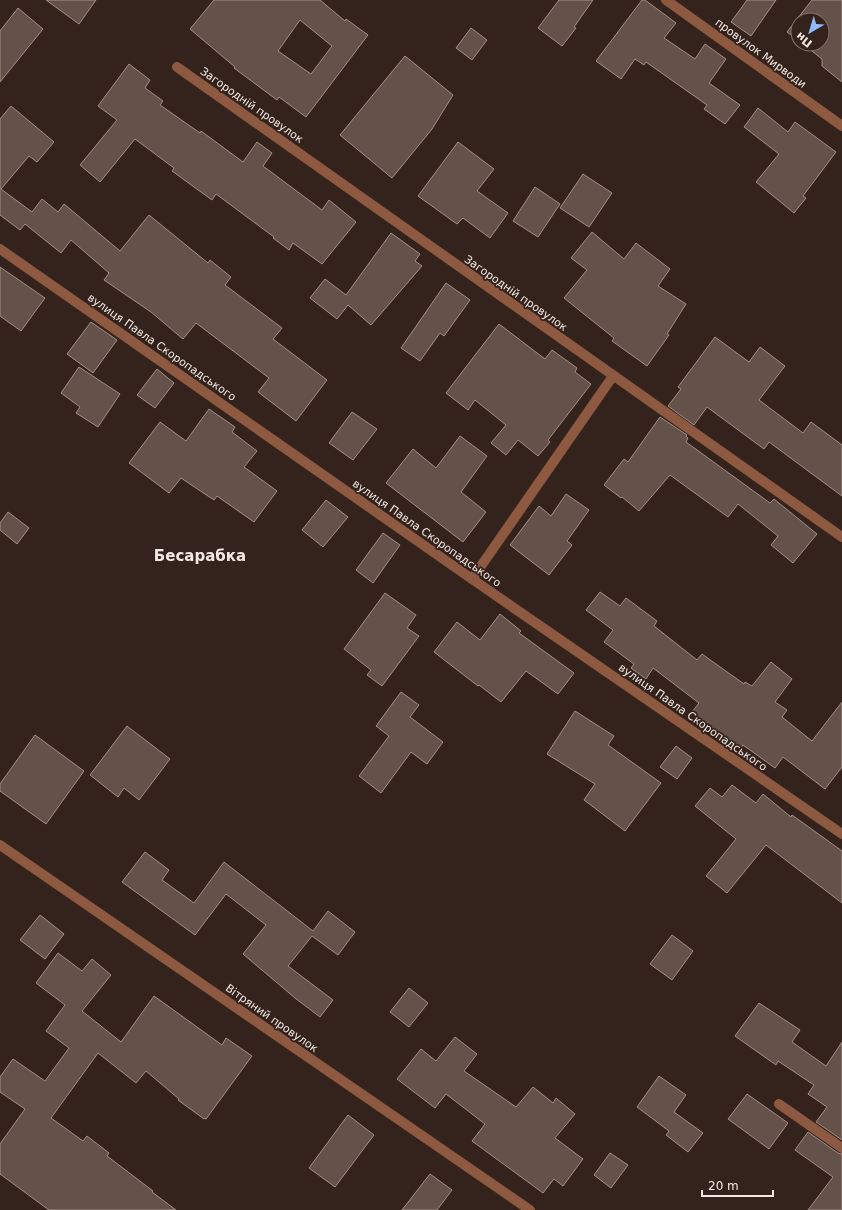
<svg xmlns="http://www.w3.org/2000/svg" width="842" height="1210" viewBox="0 0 842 1210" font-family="'DejaVu Sans',sans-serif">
	<rect width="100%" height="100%" fill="#34231c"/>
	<g fill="#645149" stroke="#a48f86" fill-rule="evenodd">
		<polygon points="46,0 96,0 79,24"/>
		<path d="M214 0H320L345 21 346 19 368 35 306 117 279 97 277 100 234 68 235 67 190 29ZM300 20 332 46 311 74 278 51Z"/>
		<polygon points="559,0 593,0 574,27 576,28 562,46 538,28"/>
		<polygon points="642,0 645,0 676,23 664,38 695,59 705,44 726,59 709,83 740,105 725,124 704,109 707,105 646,62 644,65 635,59 621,79 596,61"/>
		<polygon points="747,0 776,0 751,36 731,22"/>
		<polygon points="812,0 842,0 842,82 822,66 822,59 803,44 822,44 822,20 798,20 798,40 787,32"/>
		<polygon points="18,8 43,29 0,82 0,31"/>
		<polygon points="471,28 487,40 472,60 456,48"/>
		<polygon points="405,56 453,95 432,129 392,178 340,135"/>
		<polygon points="129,64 150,80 145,88 163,101 160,105 200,133 201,131 243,162 257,142 272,153 263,166 322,210 329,200 356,222 322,264 293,243 289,250 273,238 274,237 216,194 212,200 172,171 174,168 135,139 100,182 80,165 117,120 98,106"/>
		<polygon points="11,106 54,142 37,162 29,156 1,189 32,212 42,199 58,212 64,204 120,251 149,215 208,263 210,260 231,277 225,285 282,328 273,339 327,380 296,421 258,392 269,378 196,323 183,339 151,312 104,280 109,273 71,240 61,253 25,224 20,230 0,215 0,119"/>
		<polygon points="758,108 788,132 795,122 836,152 803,196 806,198 794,213 756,182 779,154 744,127"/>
		<polygon points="458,142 494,169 477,191 508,213 490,238 463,218 457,224 418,196"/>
		<polygon points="583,174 612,193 589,227 560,208"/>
		<polygon points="535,187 560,204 538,237 513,221"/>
		<polygon points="592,232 624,259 636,243 670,269 658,286 686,304 667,334 669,335 647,366 612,341 614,338 564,298 587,270 571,258"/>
		<polygon points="391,233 420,254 415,261 422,266 371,325 348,305 337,319 310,298 325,279 346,295"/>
		<polygon points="0,267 45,298 21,331 0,316"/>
		<polygon points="446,283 470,300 444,336 440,333 420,361 401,348"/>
		<polygon points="91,322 117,340 93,373 67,354"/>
		<polygon points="499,324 545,359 552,350 577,368 575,372 591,384 548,440 550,442 538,456 518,440 506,455 491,443 506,425 475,400 468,410 446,393"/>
		<polygon points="715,337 749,362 760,347 785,366 759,400 803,433 811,422 842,445 842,496 769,442 764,449 707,407 694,425 668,406 681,389 678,387"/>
		<polygon points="79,367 120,394 98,427 76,413 80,407 61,393"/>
		<polygon points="157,369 174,383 155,408 137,395"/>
		<polygon points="209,409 235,427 232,432 257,451 244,467 277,491 254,522 217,496 214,500 181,478 169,493 129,463 160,422 186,441"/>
		<polygon points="352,412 377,429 353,460 329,443"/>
		<polygon points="660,417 687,435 686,436 688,438 686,442 770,503 774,499 817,534 793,563 771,545 778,536 738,504 728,517 670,475 639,511 622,497 621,498 604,485 624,459 628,462"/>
		<polygon points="460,436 487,456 461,492 486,512 463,542 386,483 413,449 436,468"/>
		<polygon points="566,494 589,510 567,541 572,545 549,575 510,545 539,506 551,516"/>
		<polygon points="326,500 348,517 323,547 302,530"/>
		<polygon points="8,512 29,528 17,544 0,530 0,523"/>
		<polygon points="383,533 400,545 373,583 356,570"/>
		<polygon points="600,592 620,606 626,598 657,621 654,626 697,660 702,654 744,684 745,682 752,686 771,662 792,679 775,702 787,710 782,717 812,741 842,702 842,767 825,789 783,757 775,768 743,745 741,748 713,728 692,712 699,703 653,668 646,679 631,668 634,664 604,642 613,630 586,610"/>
		<polygon points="385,593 416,615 407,628 419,636 382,686 367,675 371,670 344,649"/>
		<polygon points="500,614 521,631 519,633 574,673 558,694 526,671 501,702 479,685 478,686 434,652 457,622 480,640"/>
		<polygon points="401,692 419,705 410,717 443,742 427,764 411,752 381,793 359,776 389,736 376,726"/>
		<polygon points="575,711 614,736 608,745 661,783 625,831 584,800 595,784 547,754"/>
		<polygon points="127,726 170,759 139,800 124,788 118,797 90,775"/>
		<polygon points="35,735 84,771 46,824 0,791 0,784"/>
		<polygon points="676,746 692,758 677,779 660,767"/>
		<polygon points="732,785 756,803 763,794 791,817 792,815 842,851 842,903 766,845 727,893 706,876 736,839 695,806 710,788 722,797"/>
		<polygon points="145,852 169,870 162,880 194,903 224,862 313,931 328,911 355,932 338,955 312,936 288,966 333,1000 320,1017 295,998 243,954 266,925 226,894 195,935 122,882"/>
		<polygon points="40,915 64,934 45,959 20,940"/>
		<polygon points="672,935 693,951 672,980 650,964"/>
		<polygon points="58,953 82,971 92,959 111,975 82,1011 121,1042 154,996 222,1045 226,1038 252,1056 206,1119 204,1118 204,1119 178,1100 179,1099 146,1071 136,1083 98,1053 51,1118 83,1141 87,1136 109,1153 107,1156 153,1191 152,1192 176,1210 49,1210 0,1174 0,1144 25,1109 0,1092 0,1077 13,1059 45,1081 69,1048 46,1031 65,1005 36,983"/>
		<polygon points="409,988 428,1003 409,1027 390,1012"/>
		<polygon points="759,1003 800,1030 792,1042 826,1066 842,1042 842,1140 816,1122 827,1107 808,1094 814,1085 778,1061 776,1065 735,1036"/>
		<polygon points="455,1037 477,1054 464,1071 516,1107 533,1087 553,1103 556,1098 575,1114 555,1138 583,1159 563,1186 554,1179 543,1193 472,1141 485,1124 446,1094 435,1108 397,1079 421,1049 436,1061"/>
		<polygon points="659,1076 686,1095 674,1112 703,1133 688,1152 666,1135 669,1131 637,1107"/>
		<polygon points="747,1094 788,1123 769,1149 728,1119"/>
		<polygon points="348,1115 374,1135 335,1187 309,1168"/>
		<polygon points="808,1132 838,1153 842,1154 842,1210 808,1210 833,1177 795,1150"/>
		<polygon points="610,1153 628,1165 611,1188 594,1175"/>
		<polygon points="430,1174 452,1190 437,1210 402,1210"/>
	</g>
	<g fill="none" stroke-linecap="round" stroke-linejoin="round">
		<g stroke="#8d5940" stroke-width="10">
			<polyline points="666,0 842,126"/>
			<polyline points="177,67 842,537"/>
			<polyline points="0,249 472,579 842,834"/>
			<polyline points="472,579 613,376"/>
			<polyline points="0,845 530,1210"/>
			<polyline points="779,1104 842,1148"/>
		</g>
	</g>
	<g text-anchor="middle" stroke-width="3.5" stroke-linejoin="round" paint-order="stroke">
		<g font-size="11" fill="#f3e8e3" stroke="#34231c">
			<text transform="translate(761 53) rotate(36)" y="4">провулок Мирводи</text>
			<text transform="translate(252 105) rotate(35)" y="4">Загородній провулок</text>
			<text transform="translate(516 293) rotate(35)" y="4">Загородній провулок</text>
			<text transform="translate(162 347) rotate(35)" y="4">вулиця Павла Скоропадського</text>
			<text transform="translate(427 533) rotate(35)" y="4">вулиця Павла Скоропадського</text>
			<text transform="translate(693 717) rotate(35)" y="4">вулиця Павла Скоропадського</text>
			<text transform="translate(272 1018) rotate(35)" y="4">Вітряний провулок</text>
		</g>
		<g font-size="15" font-weight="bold" fill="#f3e8e3" stroke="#34231c">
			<text x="200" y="561">Бесарабка</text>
		</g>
	</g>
	<g transform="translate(810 32) rotate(218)"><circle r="19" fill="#34231c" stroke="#80726c"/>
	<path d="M0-3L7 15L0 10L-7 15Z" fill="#8eb9fc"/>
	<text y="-6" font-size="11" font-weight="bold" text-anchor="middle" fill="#f3e8e3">Пн</text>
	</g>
	<path d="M702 1190v6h71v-6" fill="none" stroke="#f3e8e3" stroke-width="2"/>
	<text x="708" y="1190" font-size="12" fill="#f3e8e3" stroke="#34231c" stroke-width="3" paint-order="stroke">20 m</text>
</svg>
